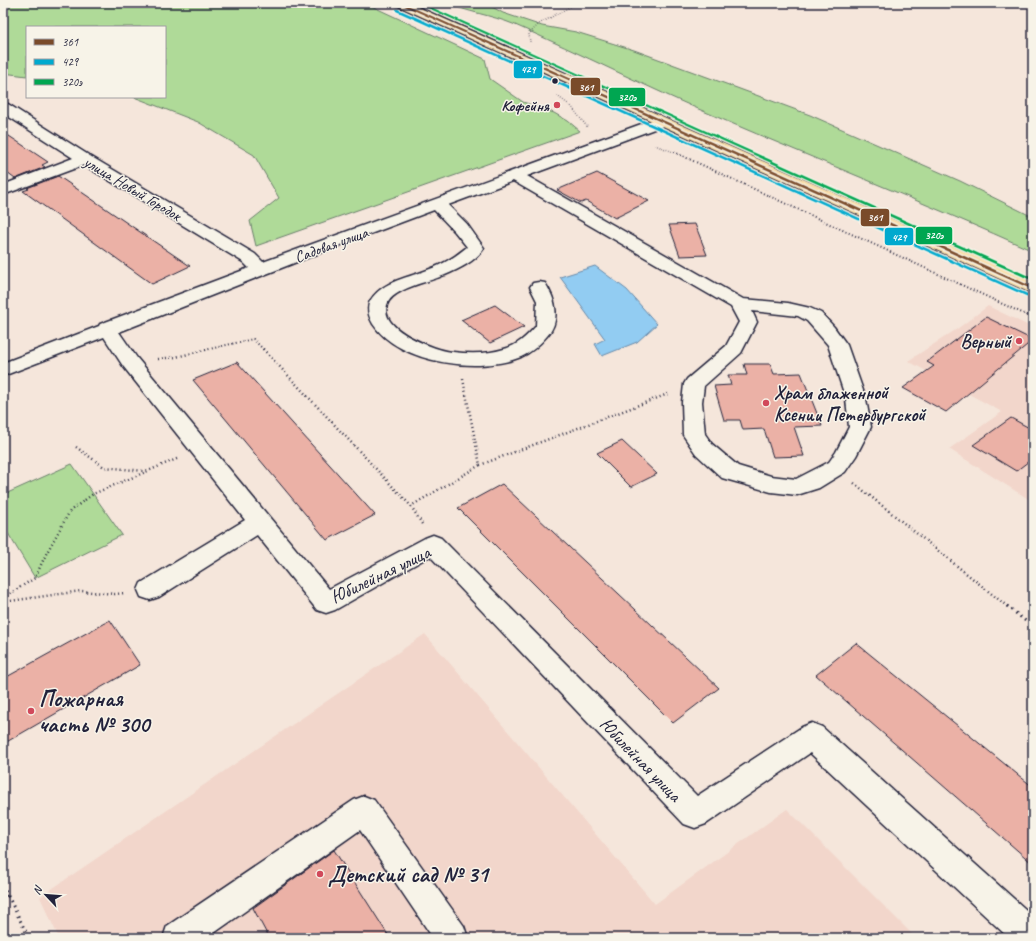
<svg xmlns="http://www.w3.org/2000/svg" width="1036" height="941" viewBox="0 0 1036 941" font-family="Caveat,sans-serif">
	<rect width="100%" height="100%" fill="#f5e6db"/>
	<filter id="ink" filterUnits="userSpaceOnUse"><feTurbulence type="fractalNoise" baseFrequency=".025" numOctaves="2"/><feDisplacementMap in="SourceGraphic" scale="8" xChannelSelector="R" yChannelSelector="G"/><feConvolveMatrix kernelMatrix="1 2 1 2 8 2 1 2 1" color-interpolation-filters="sRGB"/></filter>
	<g filter="url(#ink)">
		<g fill="#f2d6cb">
			<polygon points="988,306 1033,328 1033,502 949,449 1002,412 908,361 957,329"/>
			<polygon points="425,634 655,904 787,809 916,938 59,938 40,897"/>
		</g>
		<g fill="#afda98" stroke="#687e6a">
			<polygon points="3,3 365,3 485,59 490,79 523,102 554,113 568,121 580,131 256,246 250,221 279,198 254,155 198,122 134,97 165,97 165,27 27,27 27,76 3,73"/>
			<path d="M446 3H485L503 13 542 26 576 32 634 50 810 115 960 181 1033 217V251C928 204 822 162 717 117 648 88 582 54 513 24 491 15 467 12 446 3Z"/>
			<polygon points="72,464 122,535 35,578 3,525 3,495"/>
		</g>
		<polygon fill="#92ccf2" stroke="#6588a9" points="595,266 627,290 657,324 637,342 602,356 595,344 605,339 560,277"/>
		<g fill="#ebb1a6" stroke="#22223b">
			<polygon points="3,132 48,162 42,165 45,167 15,179 3,170"/>
			<polygon points="597,173 649,201 615,218 586,201 581,203 557,190"/>
			<polygon points="58,176 190,266 152,284 23,191 29,189 27,188"/>
			<polygon points="695,224 707,255 680,256 669,225"/>
			<polygon points="495,305 524,327 490,343 461,320"/>
			<polygon points="986,317 1033,340 946,412 903,388 934,366 927,362"/>
			<polygon points="237,362 375,515 327,540 193,380"/>
			<polygon points="744,364 770,364 774,374 801,373 822,426 794,427 804,456 773,457 764,429 743,430 740,420 724,420 714,386 731,385 728,375 747,375"/>
			<polygon points="1011,418 1033,430 1033,458 1016,471 973,445"/>
			<polygon points="622,441 657,474 631,487 597,453"/>
			<polygon points="502,484 719,688 673,723 458,508"/>
			<polygon points="110,620 140,665 3,744 3,679"/>
			<polygon points="856,643 1033,787 1033,864 816,675"/>
			<polygon points="334,850 390,938 269,938 253,908"/>
		</g>
		<g fill="none" stroke-linecap="round" stroke-linejoin="round">
			<g stroke="#22223b" stroke-width="3">
				<g id="minor">
					<path d="M3 103 8 104 90 156 255 254 263 262 655 119 660 118 665 119 667 122 665 125 527 176 743 299 788 303 810 308 821 313 834 327 847 345 866 399 871 427 856 456 845 472 819 488 797 495 771 492 722 478 696 454 683 435 682 402 684 384 687 379 726 346 739 322 731 307 513 181 448 205 467 224 484 248C476 261 459 269 445 275 430 282 392 288 387 305 379 330 435 350 453 352 470 354 488 354 504 349 517 346 527 336 536 326L537 301 530 287 533 283 539 282 545 283C556 299 561 321 547 336 540 344 532 352 521 357 480 374 399 364 373 324 369 317 366 309 370 301 383 280 409 278 430 269 444 264 456 256 467 247L455 232 434 210 317 254 119 332 137 358 329 589 425 538 433 535 441 538 697 796 802 727 812 723 822 727 1033 916V938H1009L810 753 706 824 695 828 684 824 430 556 335 610 326 613 317 610 257 535 159 597 150 600 141 597 138 590 141 583 245 520 123 366 104 337 3 376V363L99 326 100 324 249 268 243 262 84 165 3 195V185L73 158 3 113ZM752 311 798 316 807 321 828 345 846 399 849 427 836 452 829 462 796 479 771 476 738 466 712 444 705 434 702 402 704 386 741 353 757 322Z"/>
					<polygon points="364,796 374,800 464,926 468,938 433,938 360,830 207,938 163,938 167,926 354,800"/>
				</g>
			</g>
			<g stroke="#22223b" stroke-width="3">
				<polygon id="major" points="394,3 409,3 1033,282 1033,294 396,5"/>
			</g>
			<g stroke="#22223b" stroke-width="1.5" stroke-dasharray="0.5 2" stroke-linecap="butt">
				<polyline points="530,42 529,34 539,24 577,3"/>
				<polyline points="557,96 571,106 588,128"/>
				<polyline points="655,145 676,153"/>
			</g>
			<g stroke="#22223b" stroke-width="2" stroke-dasharray="1 2.5" stroke-linecap="butt">
				<polyline points="674,152 1033,318"/>
				<polyline points="205,350 253,339 264,350"/>
			</g>
			<g stroke="#22223b" stroke-width="2.5" stroke-dasharray="1 3" stroke-linecap="butt">
				<polyline points="263,349 411,506"/>
				<polyline points="158,359 176,357 209,349"/>
				<polyline points="76,447 104,467 144,471"/>
				<polyline points="480,465 668,394"/>
				<polyline points="854,483 1008,607"/>
				<polyline points="422,524 411,506 480,465 463,379"/>
				<polyline points="3,598 35,578 46,554 70,511 93,494 179,458"/>
				<polyline points="3,602 81,591 115,594 126,593"/>
			</g>
			<g stroke="#22223b" stroke-width="3" stroke-dasharray="1.5 4" stroke-linecap="butt">
				<polyline points="1007,606 1033,627"/>
				<polyline points="3,886 29,938"/>
				<polyline points="3,901 7,895"/>
			</g>
			<use href="#minor" fill="#f7f3e8" fill-rule="evenodd"/>
			<use href="#major" fill="#f9deab" fill-rule="evenodd"/>
			<g stroke="#f7f3e8" stroke-width="3">
				<polygon id="bus-1" points="398,3 403,3 1033,287 1033,290"/>
			</g>
			<g stroke="#f7f3e8" stroke-width="3">
				<polygon id="bus-2" points="396,9 398,9 1032,296 1030,297 1028,297 396,11"/>
			</g>
			<g stroke="#f7f3e8" stroke-width="3">
				<polygon id="bus-3" points="417,3 422,3 1033,278 1033,281"/>
			</g>
			<use href="#bus-1" fill="#7a4b2a" fill-rule="evenodd"/>
			<use href="#bus-2" fill="#00a9ce" fill-rule="evenodd"/>
			<use href="#bus-3" fill="#00a651" fill-rule="evenodd"/>
		</g>
	</g>
	<circle fill="#22223b" stroke="#f7f3e8" stroke-width="1.5" cx="555" cy="81" r="3.5"/>
	<g fill="#d1495b" stroke="#f7f3e8" stroke-width="1.5">
		<circle cx="557" cy="105" r="4"/>
		<circle cx="1019" cy="341" r="4"/>
		<circle cx="766" cy="403" r="4"/>
		<circle cx="31" cy="711" r="4"/>
		<circle cx="320" cy="874" r="4"/>
	</g>
	<g text-anchor="middle" stroke-width="3" stroke-linejoin="round" paint-order="stroke">
		<g font-size="16" font-weight="bold" fill="#22223b" stroke="#f7f3e8" text-anchor="end">
			<text x="549" y="111">Кофейня</text>
		</g>
		<g font-size="16" fill="#22223b" stroke="#f7f3e8">
			<text transform="translate(133 188) rotate(31)" y="6">улица Новый Городок</text>
			<text transform="translate(331 244) rotate(-20)" y="6">Садовая улица</text>
		</g>
		<g font-size="19" font-weight="bold" fill="#22223b" stroke="#f7f3e8" text-anchor="end">
			<text x="1011" y="348">Верный</text>
			<text x="774" y="399" text-anchor="start">Храм блаженной<tspan x="774" dy="22">Ксении Петербургской</tspan></text>
		</g>
		<g font-size="19" fill="#22223b" stroke="#f7f3e8">
			<text transform="translate(380 574) rotate(-26)" y="7">Юбилейная улица</text>
			<text transform="translate(641 759) rotate(46)" y="7">Юбилейная улица</text>
		</g>
		<g font-size="23" font-weight="bold" fill="#22223b" stroke="#f7f3e8" text-anchor="start">
			<text x="39" y="706">Пожарная<tspan x="39" dy="26">часть № 300</tspan></text>
			<text x="328" y="882">Детский сад № 31</text>
		</g>
	</g>
	<g stroke="#f7f3e8" stroke-width="1.5">
		<rect x="513" y="60" width="30" height="19" rx="4" fill="#00a9ce"/>
		<rect x="570" y="77" width="31" height="19" rx="4" fill="#7a4b2a"/>
		<rect x="608" y="87" width="38" height="20" rx="4" fill="#00a651"/>
		<rect x="860" y="208" width="30" height="19" rx="4" fill="#7a4b2a"/>
		<rect x="915" y="226" width="38" height="19" rx="4" fill="#00a651"/>
		<rect x="884" y="227" width="30" height="19" rx="4" fill="#00a9ce"/>
	</g>
	<g font-size="11" text-anchor="middle" font-weight="bold" fill="#fff">
		<text x="528" y="73">429</text>
		<text x="586" y="91">361</text>
		<text x="627" y="101">320э</text>
		<text x="875" y="221">361</text>
		<text x="934" y="239">320э</text>
		<text x="899" y="241">429</text>
	</g>
	<rect width="1036" height="941" fill="none" stroke="#f7f3e8" stroke-width="16"/>
	<rect x="8" y="8" width="1020" height="925" fill="none" stroke="#22223b" stroke-width="1.5" filter="url(#ink)"/>
	<rect x="26" y="26" width="140" height="72" fill="#f7f3e8" stroke="#a29fa3"/>
	<rect x="34" y="39" width="20" height="6" fill="#7a4b2a" stroke="#a29fa3"/>
	<text x="62" y="46" font-size="12" fill="#22223b">361</text>
	<rect x="34" y="59" width="20" height="6" fill="#00a9ce" stroke="#a29fa3"/>
	<text x="62" y="66" font-size="12" fill="#22223b">429</text>
	<rect x="34" y="79" width="20" height="6" fill="#00a651" stroke="#a29fa3"/>
	<text x="62" y="86" font-size="12" fill="#22223b">320э</text>
	<g transform="translate(46 895) rotate(296)" stroke="#f7f3e8" stroke-width="3" paint-order="stroke">
	<path d="M0-3L7 15L0 10L-7 15Z" fill="#22223b"/>
	<text y="-6" font-size="11" font-weight="bold" text-anchor="middle" fill="#22223b">N</text>
	</g>
</svg>
